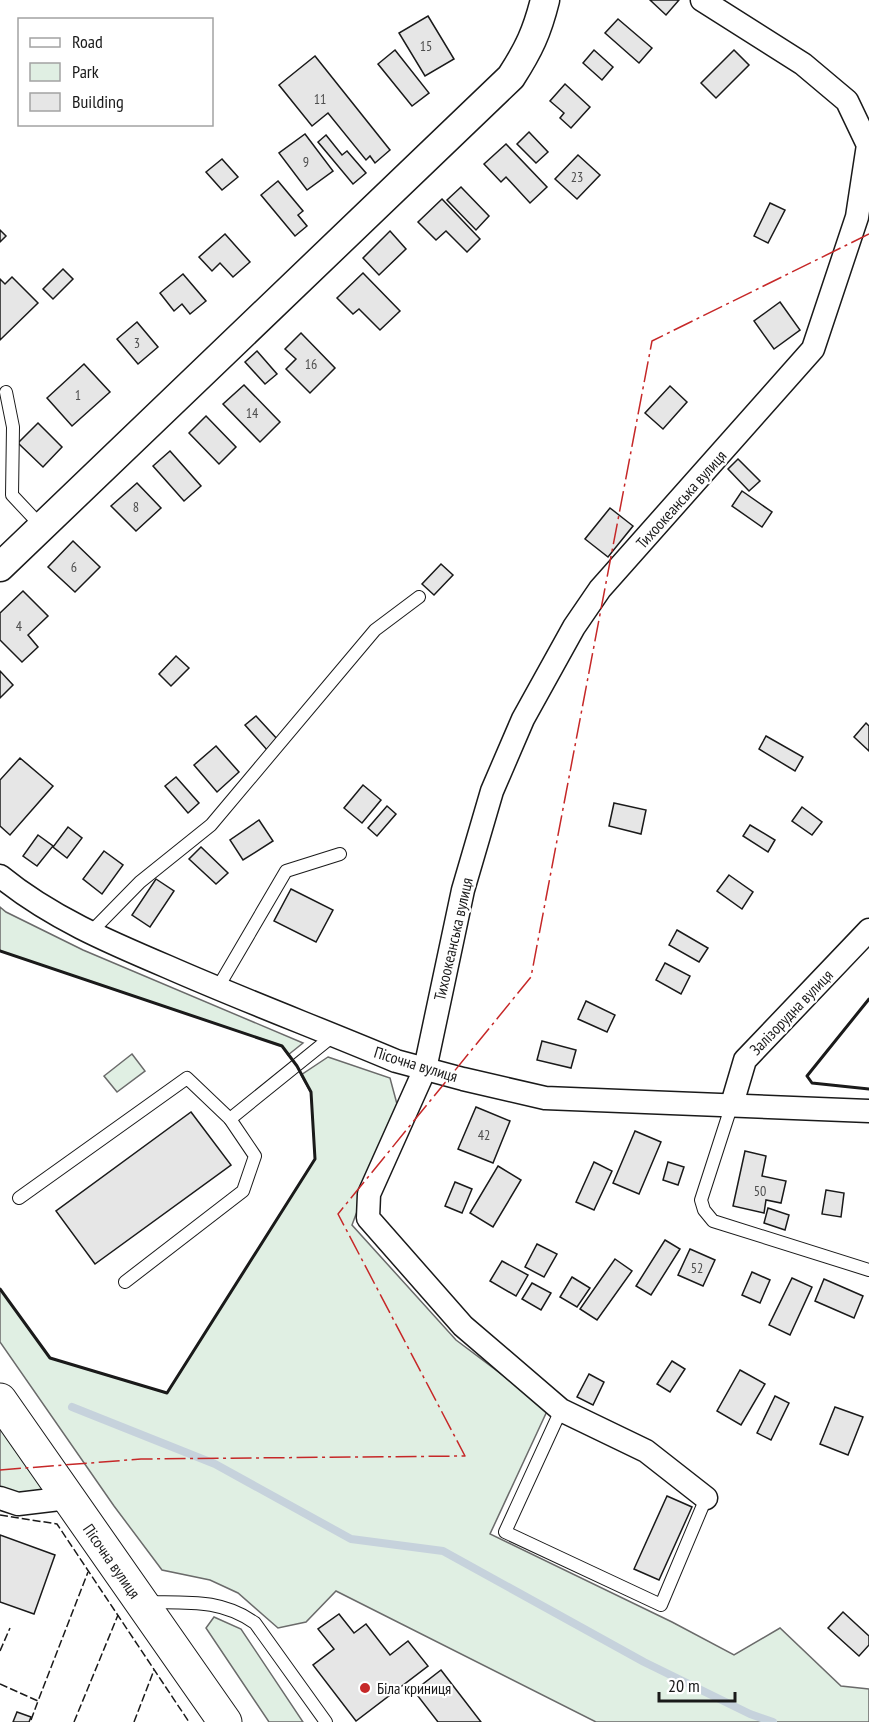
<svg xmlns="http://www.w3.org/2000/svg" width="869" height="1722" viewBox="0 0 869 1722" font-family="'PT Sans Narrow',sans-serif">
	<rect width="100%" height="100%" fill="#fff"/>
	<g fill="#e0efe3" stroke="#6a6a6a" stroke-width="1.5">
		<polygon points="0,907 6,912 83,950 303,1043 288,1055 282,1046 0,951"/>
		<polygon points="132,1054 145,1071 117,1092 104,1076"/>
		<polygon points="328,1057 390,1078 397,1104 352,1225 456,1340 548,1409 490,1534 672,1622 734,1655 780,1628 841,1686 869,1689 869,1722 596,1722 336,1591 306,1622 278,1628 238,1593 210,1580 162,1570 114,1506 0,1342 0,1289 50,1358 167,1393 315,1159 311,1093 301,1075"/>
		<polygon points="0,1400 68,1498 0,1498"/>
		<polygon points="214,1617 241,1629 303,1722 269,1722 206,1628"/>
	</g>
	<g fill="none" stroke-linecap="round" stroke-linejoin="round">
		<polyline stroke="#c6d2dc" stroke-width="8" points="72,1407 215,1464 351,1539 443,1551 644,1662 750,1714 773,1722"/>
	</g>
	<g fill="#e6e6e6" stroke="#1a1a1a" stroke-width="1.5">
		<polygon points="650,0 679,0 666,15"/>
		<polygon points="428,16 454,59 425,76 399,33"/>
		<polygon points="618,19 652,48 639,63 605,33"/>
		<polygon points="395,50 429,93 412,106 378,64"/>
		<polygon points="594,50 613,67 602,80 583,63"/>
		<polygon points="734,50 749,65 716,98 701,83"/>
		<polygon points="315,56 390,150 375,163 370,156 366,160 328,113 312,126 279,85"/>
		<polygon points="565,84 590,107 571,128 560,118 564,113 550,101"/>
		<polygon points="529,132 548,152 536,163 517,144"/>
		<polygon points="305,134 333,171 307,190 279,153"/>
		<polygon points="326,135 342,155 347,151 366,173 353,184 318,142"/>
		<polygon points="506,144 547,187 530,203 506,177 501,182 484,164"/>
		<polygon points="578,155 600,175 577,199 555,179"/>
		<polygon points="222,159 238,177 222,190 206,172"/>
		<polygon points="278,181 303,211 298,215 307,226 295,236 261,195"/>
		<polygon points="461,187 489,216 476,230 447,200"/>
		<polygon points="442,199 480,239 467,252 446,231 436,240 418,222"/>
		<polygon points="770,203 785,210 768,243 754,236"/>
		<polygon points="0,230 6,236 0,242"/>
		<polygon points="390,231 406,249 379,275 363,258"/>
		<polygon points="225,234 250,262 233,277 220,263 212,271 199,257"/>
		<polygon points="63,269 73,279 53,299 43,289"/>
		<polygon points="363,273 400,311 380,330 359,309 353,314 337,298"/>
		<polygon points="183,274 206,301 190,314 182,304 174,311 160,293"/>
		<polygon points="12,277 38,303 0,340 0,279 5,284"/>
		<polygon points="780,302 800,330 774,349 754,321"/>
		<polygon points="137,322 158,347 138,364 117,339"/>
		<polygon points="301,333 335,368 310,393 286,369 296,359 285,349"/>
		<polygon points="257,351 277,374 265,384 245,362"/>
		<polygon points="84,364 110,392 72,426 47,398"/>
		<polygon points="244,385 280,422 260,442 223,404"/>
		<polygon points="670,386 687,402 663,429 645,413"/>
		<polygon points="206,416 236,447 219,464 189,433"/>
		<polygon points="38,423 62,447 43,467 18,443"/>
		<polygon points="170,451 201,486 184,501 153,466"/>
		<polygon points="738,459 760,481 749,491 728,469"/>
		<polygon points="137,483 161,508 136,531 111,506"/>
		<polygon points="742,491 772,512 762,527 732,506"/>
		<polygon points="610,508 633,526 608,557 585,539"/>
		<polygon points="73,541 100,567 75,592 48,567"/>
		<polygon points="441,564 453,575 434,595 422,584"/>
		<polygon points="23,591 48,616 28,635 38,647 22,662 0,640 0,613"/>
		<polygon points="176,656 189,668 171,686 159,674"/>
		<polygon points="0,671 13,685 0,698"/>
		<polygon points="256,716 279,741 268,751 245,725"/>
		<polygon points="866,723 869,726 869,751 854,737"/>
		<polygon points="766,736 803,757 795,771 759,749"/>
		<polygon points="216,746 239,772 217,792 194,765"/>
		<polygon points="20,758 53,786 10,835 0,826 0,780"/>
		<polygon points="176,777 199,803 188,813 165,786"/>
		<polygon points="363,785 381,800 362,823 344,808"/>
		<polygon points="614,803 646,810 641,834 609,826"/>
		<polygon points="387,806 396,814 377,836 368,828"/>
		<polygon points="802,807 822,822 812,835 792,821"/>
		<polygon points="259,820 273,841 243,860 230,840"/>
		<polygon points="750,825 775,840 768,852 743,836"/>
		<polygon points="68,827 82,838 67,858 53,847"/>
		<polygon points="38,835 53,846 37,866 23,856"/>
		<polygon points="201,847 228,873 216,884 189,859"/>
		<polygon points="104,851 123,865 102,894 83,879"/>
		<polygon points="729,875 753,892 742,909 717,891"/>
		<polygon points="156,879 174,891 150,927 132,915"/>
		<polygon points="291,889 333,910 316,942 274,921"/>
		<polygon points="677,930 708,948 699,962 669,945"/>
		<polygon points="665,963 690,976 681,994 656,980"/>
		<polygon points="586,1001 615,1015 607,1032 578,1019"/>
		<polygon points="542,1041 576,1050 571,1068 537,1060"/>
		<polygon points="476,1107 510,1121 493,1163 458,1149"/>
		<polygon points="191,1112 231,1165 95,1264 56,1211"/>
		<polygon points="635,1131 661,1142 639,1194 613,1183"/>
		<polygon points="745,1151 766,1156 762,1176 786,1181 781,1203 766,1200 764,1213 733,1206"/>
		<polygon points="594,1162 612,1171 594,1210 576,1202"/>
		<polygon points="668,1162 684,1167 678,1185 663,1180"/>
		<polygon points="498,1166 521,1180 493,1227 470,1213"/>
		<polygon points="455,1182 472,1189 462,1213 445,1206"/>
		<polygon points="826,1190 844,1193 841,1217 822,1214"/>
		<polygon points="768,1208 789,1215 785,1230 764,1223"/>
		<polygon points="665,1240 680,1249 651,1295 636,1286"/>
		<polygon points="537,1244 557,1254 544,1277 525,1267"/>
		<polygon points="690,1249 715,1260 703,1286 678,1275"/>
		<polygon points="615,1259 632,1271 597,1320 580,1309"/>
		<polygon points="502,1261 528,1275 516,1296 490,1281"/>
		<polygon points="752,1272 770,1280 760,1303 742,1295"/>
		<polygon points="572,1277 590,1288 577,1307 560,1297"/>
		<polygon points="792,1278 812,1287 790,1335 769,1325"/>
		<polygon points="824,1279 863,1296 854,1318 815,1301"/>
		<polygon points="532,1283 551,1293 541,1310 522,1299"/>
		<polygon points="672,1361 685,1369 670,1392 657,1384"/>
		<polygon points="740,1370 765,1384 741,1425 717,1411"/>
		<polygon points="589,1374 604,1382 593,1405 577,1397"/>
		<polygon points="775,1396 789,1403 771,1440 757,1433"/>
		<polygon points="835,1407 863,1417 848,1455 820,1444"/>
		<polygon points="667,1496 692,1507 659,1580 634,1569"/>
		<polygon points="0,1535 55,1555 34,1614 0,1602"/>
		<polygon points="843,1612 869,1636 869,1645 859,1656 828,1628"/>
		<polygon points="339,1614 354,1633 366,1624 390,1655 408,1641 428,1666 356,1721 313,1665 334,1649 318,1629"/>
		<polygon points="441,1670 481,1722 438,1722 414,1691"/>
		<polygon points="17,1712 31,1717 29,1722 13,1722"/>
	</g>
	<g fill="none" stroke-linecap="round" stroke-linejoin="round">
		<g stroke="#1a1a1a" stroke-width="14">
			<g id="service">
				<polyline points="6,392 13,427 12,495 42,527"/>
				<polyline points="90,933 140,882 211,825 375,630 419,597"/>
				<polyline points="217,989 286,871 340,854"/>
				<polyline points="732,1104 701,1200 704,1210 713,1221 869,1270"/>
				<polyline points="230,1119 334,1035"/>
				<polyline points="19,1198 187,1078 230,1119 255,1156 243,1191 125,1282"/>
				<polyline points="561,1410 505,1532 661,1605 706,1498"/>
				<path d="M145 1602C185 1603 220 1598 255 1623L326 1722"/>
			</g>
		</g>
		<g stroke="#1a1a1a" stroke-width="25">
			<g id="minor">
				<polyline points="702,0 803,64 847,101 868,145 857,217 813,349 600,589 574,627 523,719 492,791 463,890 425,1069 369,1194 368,1218 463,1326 561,1410 646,1451 706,1498"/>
				<path d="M0 876C50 917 109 942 168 967 243 1000 320 1029 396 1061L463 1079 545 1098 869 1111"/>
				<polyline points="732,1104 745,1060 869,930"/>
				<polyline points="0,1498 18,1504 68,1498"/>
			</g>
		</g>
		<g stroke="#1a1a1a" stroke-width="31">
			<path id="tertiary" d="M0 567 511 77C529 49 537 32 545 0"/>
		</g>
		<g stroke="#1a1a1a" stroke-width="35">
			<polyline id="primary" points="0,1400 225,1722"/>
		</g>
		<use href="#service" stroke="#fff" stroke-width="12"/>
		<use href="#minor" stroke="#fff" stroke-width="22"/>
		<use href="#tertiary" stroke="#fff" stroke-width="28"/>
		<use href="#primary" stroke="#fff" stroke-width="33"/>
		<g stroke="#1a1a1a" stroke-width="1.5" stroke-dasharray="8 3" stroke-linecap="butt">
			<polyline points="0,1515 57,1524 189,1722"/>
			<polyline points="0,1651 10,1628"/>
			<polyline points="0,1684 38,1701 88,1572"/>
			<polyline points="31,1720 38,1701"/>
			<polyline points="74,1722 118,1615"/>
			<polyline points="134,1722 154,1670"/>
		</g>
		<g stroke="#1a1a1a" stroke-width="3">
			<polyline points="0,951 282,1046 297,1066 311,1092 315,1159 167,1393 50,1358 0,1289"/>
			<polyline points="869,999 807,1076 812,1083 869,1089"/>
		</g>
		<polyline stroke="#c62828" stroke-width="1.5" stroke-dasharray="21 4.5 3 4.5" stroke-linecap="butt" points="0,1470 141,1459 465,1456 338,1214 531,977 652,341 869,234"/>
	</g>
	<circle fill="#c62828" stroke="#fff" stroke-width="2" cx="365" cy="1688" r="6"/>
	<g text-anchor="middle" stroke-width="4.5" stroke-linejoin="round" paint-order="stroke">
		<g font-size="14" fill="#4d4d4d">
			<text x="426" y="51">15</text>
			<text x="320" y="104">11</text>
			<text x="306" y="167">9</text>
			<text x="577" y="182">23</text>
			<text x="137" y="348">3</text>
			<text x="311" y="369">16</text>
			<text x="78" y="400">1</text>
			<text x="252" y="418">14</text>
			<text x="136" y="512">8</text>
			<text x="74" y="572">6</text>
			<text x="19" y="631">4</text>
			<text x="484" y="1140">42</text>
			<text x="760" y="1196">50</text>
			<text x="697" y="1273">52</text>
		</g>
		<g font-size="16" fill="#1a1a1a" stroke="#fff">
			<text transform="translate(681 499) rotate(-48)" y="6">Тихоокеанська вулиця</text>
			<text transform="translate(453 939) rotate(-77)" y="6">Тихоокеанська вулиця</text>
			<text transform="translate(791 1012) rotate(-46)" y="6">Залізорудна вулиця</text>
			<text transform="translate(416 1064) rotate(17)" y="6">Пісочна вулиця</text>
			<text transform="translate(112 1561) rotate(55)" y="6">Пісочна вулиця</text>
		</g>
		<g font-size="16" fill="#1a1a1a" stroke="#fff" text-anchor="start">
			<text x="377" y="1694">Біла криниця</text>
		</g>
	</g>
	<rect x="18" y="18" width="195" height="108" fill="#ffffff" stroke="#a3a3a3" stroke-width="1.5"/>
	<rect x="30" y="38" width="30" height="9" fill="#ffffff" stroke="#a3a3a3" stroke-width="1.5"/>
	<text x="72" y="48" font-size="18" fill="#1a1a1a">Road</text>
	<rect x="30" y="63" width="30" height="18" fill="#e0efe3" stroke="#a3a3a3" stroke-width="1.5"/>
	<text x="72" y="78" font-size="18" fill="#1a1a1a">Park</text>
	<rect x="30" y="93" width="30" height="18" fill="#e6e6e6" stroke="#a3a3a3" stroke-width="1.5"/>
	<text x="72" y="108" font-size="18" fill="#1a1a1a">Building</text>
	<path d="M659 1692v9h76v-9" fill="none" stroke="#1a1a1a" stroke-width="3"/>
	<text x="668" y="1692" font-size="18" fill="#1a1a1a" stroke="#ffffff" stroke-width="4.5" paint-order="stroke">20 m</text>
</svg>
